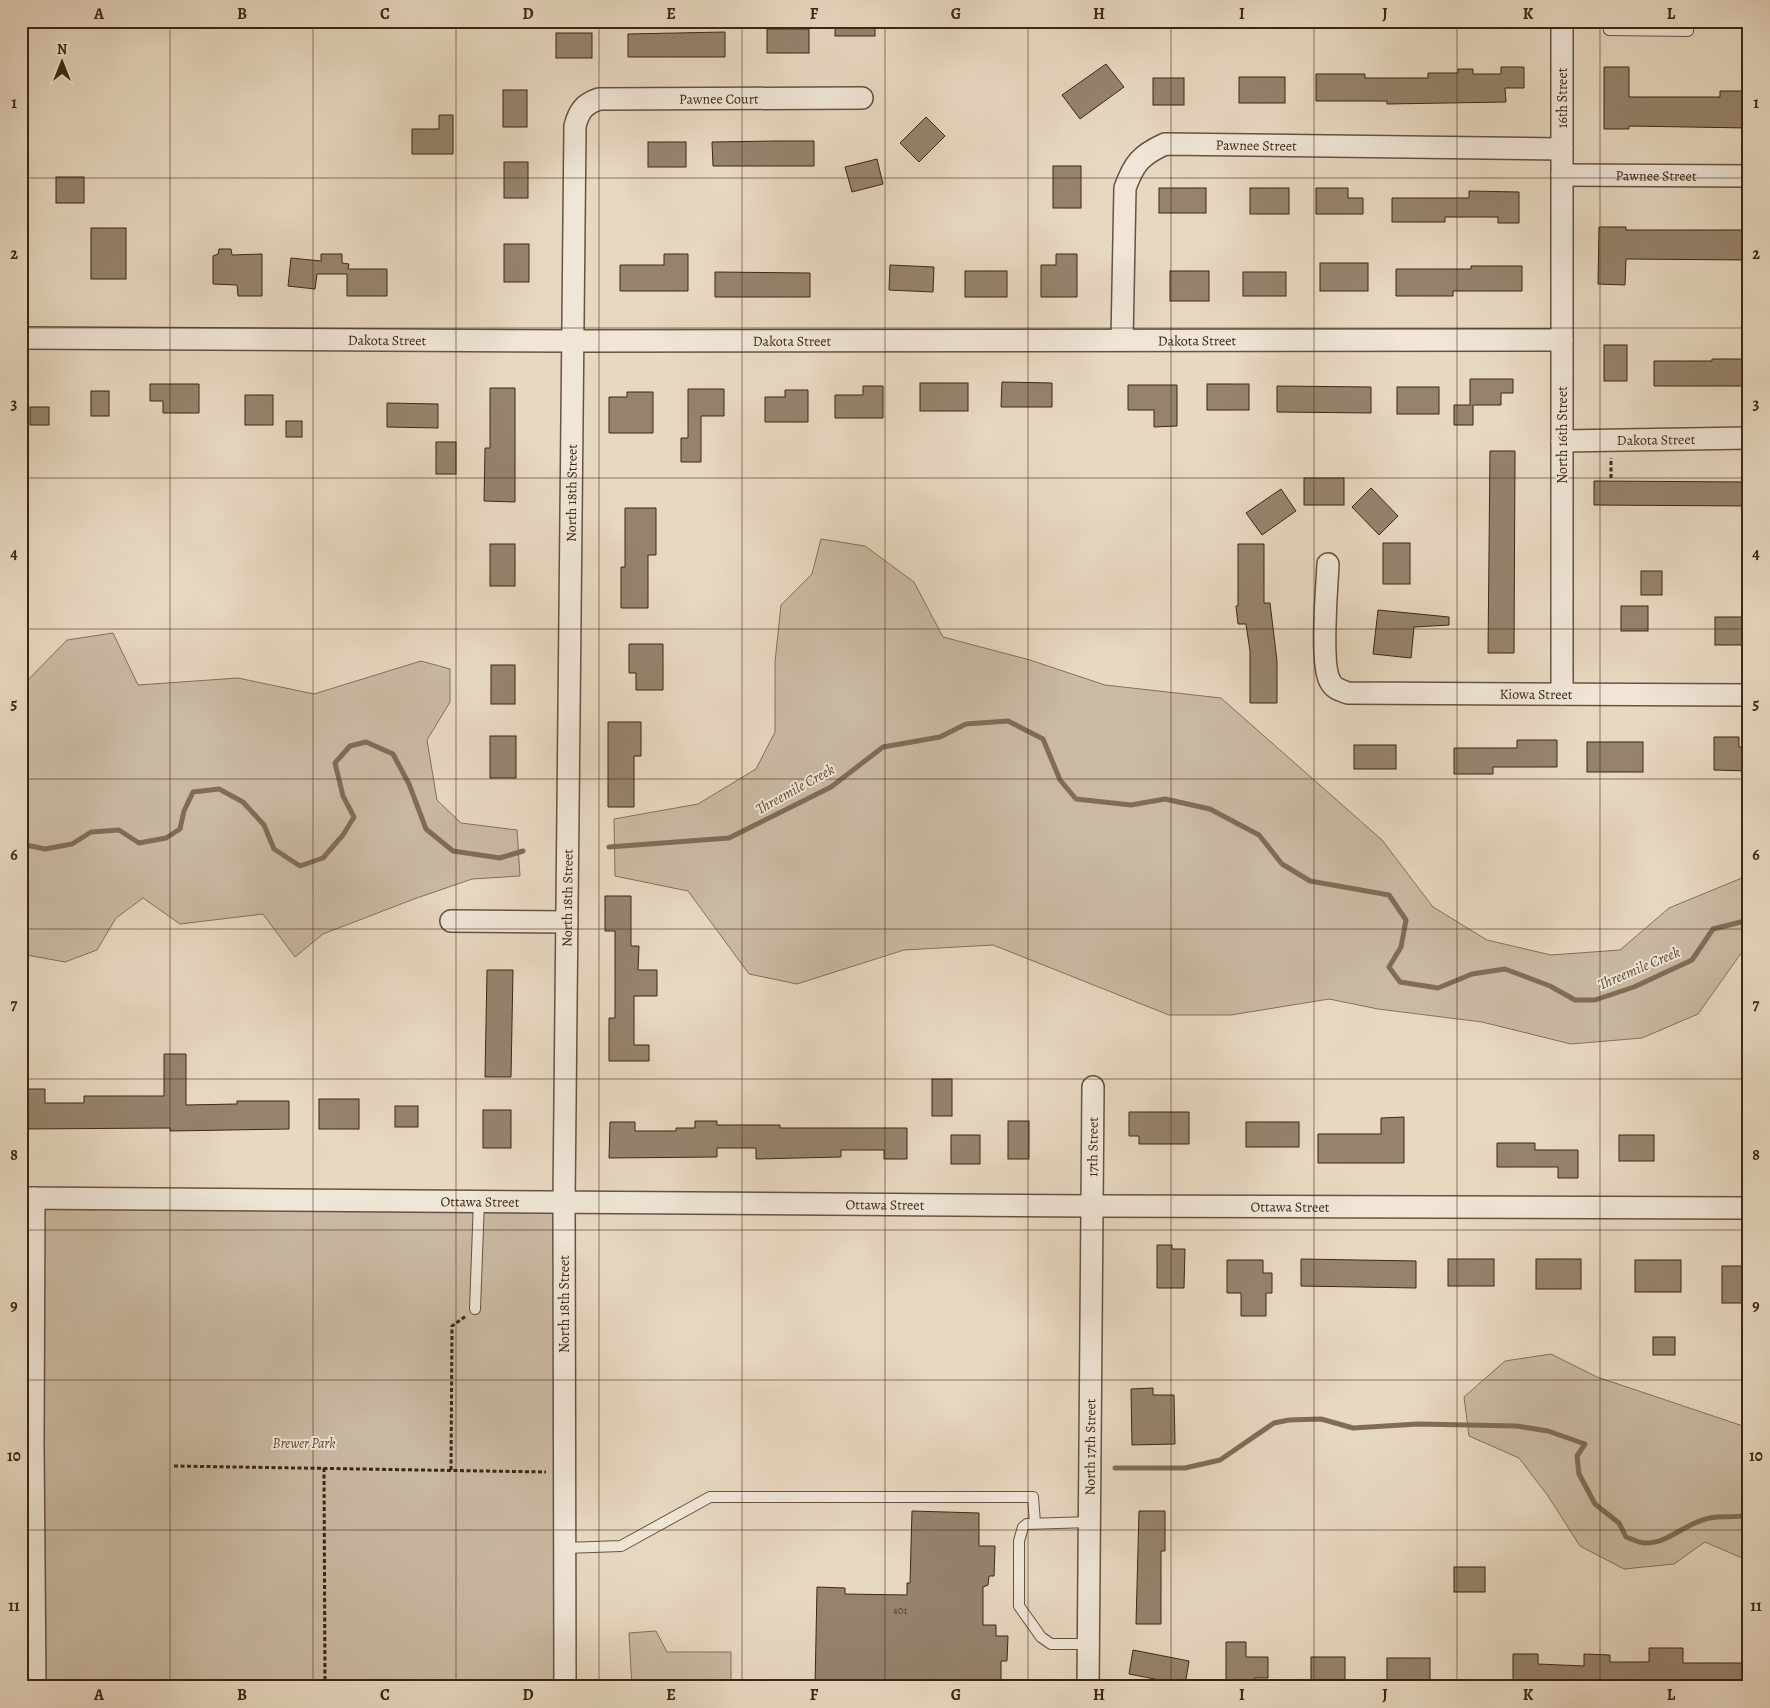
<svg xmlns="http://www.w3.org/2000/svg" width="1770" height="1708" viewBox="0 0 1770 1708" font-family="Alegreya,serif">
	<rect width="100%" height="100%" fill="#e7d8c1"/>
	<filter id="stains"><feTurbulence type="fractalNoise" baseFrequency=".004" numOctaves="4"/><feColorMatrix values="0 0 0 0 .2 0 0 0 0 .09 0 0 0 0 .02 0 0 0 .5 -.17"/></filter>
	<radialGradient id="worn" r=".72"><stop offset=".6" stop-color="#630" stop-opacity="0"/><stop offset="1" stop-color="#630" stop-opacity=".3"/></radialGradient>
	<g fill="#cabaa4" stroke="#84705c">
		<polygon points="821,539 865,546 914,582 943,637 1030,660 1105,685 1221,698 1382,840 1433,907 1487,940 1551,955 1620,950 1669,908 1749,875 1749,951 1742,952 1698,1014 1642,1038 1571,1044 1482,1022 1378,1009 1329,999 1231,1015 1169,1015 993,945 904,950 797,984 749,974 688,891 615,876 614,819 698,804 756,769 775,732 775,662 781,605 812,574"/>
		<polygon points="113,633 138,685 238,678 314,694 421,661 450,669 450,702 427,740 437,800 461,823 517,830 520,876 472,879 414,899 323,934 295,957 263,914 180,924 143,898 116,918 97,950 65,962 21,954 21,687 67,640"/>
		<polygon points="34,1198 564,1201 565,1687 35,1687"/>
		<polygon points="1551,1354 1597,1377 1749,1428 1749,1561 1705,1542 1674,1564 1624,1569 1580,1546 1548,1496 1519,1458 1469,1436 1464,1397 1505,1361"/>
		<polygon points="656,1631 667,1652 731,1652 731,1687 632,1687 629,1633"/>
	</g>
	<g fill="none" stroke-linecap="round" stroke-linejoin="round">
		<g stroke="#826c58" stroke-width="5">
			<polyline points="21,844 45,849 72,844 91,832 119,830 139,843 166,838 180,829 184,811 193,792 219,789 243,802 264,825 274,849 300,866 323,858 343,835 354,817 343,796 335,763 350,746 366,742 393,754 409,784 426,829 453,851 500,858 523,851"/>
			<polyline points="609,847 729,838 831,787 883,747 940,737 966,724 1008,721 1043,739 1060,780 1076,799 1131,805 1165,799 1210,809 1259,835 1282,864 1310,881 1389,895 1406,920 1401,947 1389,967 1400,982 1438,988 1472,974 1505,969 1550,986 1575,1000 1595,1000 1634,987 1692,960 1713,929 1749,920"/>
			<path d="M1115 1468H1185L1220 1460 1274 1423 1289 1420 1321 1419 1353 1428 1418 1424 1517 1426 1548 1431 1585 1444 1577 1456 1579 1474 1595 1504 1619 1523 1626 1537C1632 1539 1639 1543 1645 1543 1668 1544 1686 1522 1710 1518 1723 1515 1735 1519 1749 1514"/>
		</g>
	</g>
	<g fill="#96836e" stroke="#3f2614">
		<rect x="835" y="21" width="40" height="15"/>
		<rect x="767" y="29" width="42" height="24"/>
		<polygon points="725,32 725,57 628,57 628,34"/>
		<rect x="556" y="33" width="36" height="25"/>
		<polygon points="1106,64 1124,87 1080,119 1062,95"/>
		<polygon points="1501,67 1524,67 1524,88 1505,88 1506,102 1387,104 1387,101 1316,101 1316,74 1365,74 1365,78 1428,78 1428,73 1458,73 1458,69 1473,69 1473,74 1501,74"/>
		<polygon points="1604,67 1629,67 1629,97 1720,97 1720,91 1749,91 1749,128 1629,126 1629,129 1604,129"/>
		<rect x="1239" y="77" width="46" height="26"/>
		<rect x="1153" y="78" width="31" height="27"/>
		<rect x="503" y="90" width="24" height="37"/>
		<polygon points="439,115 453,115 453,154 412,154 412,129 439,129"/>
		<polygon points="926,117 945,136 919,162 900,143"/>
		<polygon points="776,141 814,141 814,166 713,166 712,142"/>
		<rect x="648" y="142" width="38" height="25"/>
		<polygon points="877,159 883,184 852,192 845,167"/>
		<rect x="504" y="162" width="24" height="36"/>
		<rect x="1053" y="166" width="28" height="42"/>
		<rect x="56" y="177" width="28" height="26"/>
		<rect x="1159" y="188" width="47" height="25"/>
		<rect x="1250" y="188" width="39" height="26"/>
		<polygon points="1316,188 1348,188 1348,198 1363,198 1363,214 1316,214"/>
		<polygon points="1469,191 1519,192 1519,223 1498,223 1498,217 1445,217 1445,222 1392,222 1392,198 1469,198"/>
		<polygon points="1599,227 1626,227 1626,230 1749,230 1749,260 1626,259 1625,285 1598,284"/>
		<rect x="91" y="228" width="35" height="51"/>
		<rect x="504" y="244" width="25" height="38"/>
		<polygon points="219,249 231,249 232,255 262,254 262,296 238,296 237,285 213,284 213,256 218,254"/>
		<polygon points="321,254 342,254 342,263 349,264 348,269 387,269 387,296 347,296 347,274 317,274 315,289 288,286 291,258 321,261"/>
		<polygon points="664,254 688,254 688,291 620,291 620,265 664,265"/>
		<polygon points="1056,254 1077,254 1077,297 1041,297 1041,265 1056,265"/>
		<rect x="1320" y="263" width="48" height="28"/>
		<polygon points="890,265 934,267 933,292 889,290"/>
		<polygon points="1471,266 1522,266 1522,291 1453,291 1453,296 1396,296 1396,269 1471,269"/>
		<rect x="965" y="271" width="42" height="26"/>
		<rect x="1170" y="271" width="39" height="30"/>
		<polygon points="715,272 810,273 810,297 715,297"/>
		<rect x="1243" y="272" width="43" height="24"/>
		<rect x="1604" y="345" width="23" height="36"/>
		<polygon points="1712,359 1749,359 1749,386 1654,386 1654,361 1712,361"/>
		<polygon points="1470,379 1513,379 1513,393 1501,393 1501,405 1473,405 1473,425 1454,425 1454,405 1470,405"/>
		<polygon points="1002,382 1052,383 1052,407 1001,407"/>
		<rect x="920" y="383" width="48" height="28"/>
		<polygon points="150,384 199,384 199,413 163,413 163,401 150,401"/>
		<rect x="1207" y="384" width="42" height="26"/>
		<polygon points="1128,385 1177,385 1177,426 1154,427 1154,410 1128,410"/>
		<polygon points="863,386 883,386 883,418 835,418 835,395 863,395"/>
		<polygon points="1277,386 1371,387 1371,413 1277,412"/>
		<rect x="1397" y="387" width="42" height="27"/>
		<polygon points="490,388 515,388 515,502 484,501 485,448 490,448"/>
		<polygon points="688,389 724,389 724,416 701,416 701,462 681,462 681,438 688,438"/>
		<polygon points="785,390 808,390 808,422 765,422 765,397 785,397"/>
		<rect x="91" y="391" width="18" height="25"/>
		<polygon points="627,392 653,392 653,433 609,433 609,397 627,397"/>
		<rect x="245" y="395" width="28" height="30"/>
		<polygon points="387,403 438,404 438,428 387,427"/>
		<rect x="30" y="407" width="19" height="18"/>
		<rect x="286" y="421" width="16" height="16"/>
		<rect x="436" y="442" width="20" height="32"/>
		<polygon points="1490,451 1515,451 1514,653 1488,653"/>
		<rect x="1304" y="478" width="40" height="27"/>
		<polygon points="1594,481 1749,482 1749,506 1594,505"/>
		<polygon points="1371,488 1398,516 1379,535 1352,507"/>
		<polygon points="1281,489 1296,511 1262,535 1246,513"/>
		<polygon points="625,508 656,508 656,555 648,555 648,608 621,608 621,567 625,567"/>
		<rect x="1383" y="543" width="27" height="41"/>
		<rect x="490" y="544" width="25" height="42"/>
		<polygon points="1238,544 1264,544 1264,603 1270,603 1277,661 1277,703 1250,703 1250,651 1246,624 1238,624 1236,606 1238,606"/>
		<rect x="1641" y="571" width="21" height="24"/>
		<rect x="1621" y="606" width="27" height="25"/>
		<polygon points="1378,610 1449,617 1449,625 1414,627 1411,658 1373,654"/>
		<rect x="1715" y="617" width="34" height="28"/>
		<polygon points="629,644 663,644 663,690 636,690 636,673 629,673"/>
		<rect x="491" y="665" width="24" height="39"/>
		<polygon points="608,722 641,722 641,756 634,756 634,807 608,807"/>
		<rect x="490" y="736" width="26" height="42"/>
		<polygon points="1714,737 1739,737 1739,747 1749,747 1749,771 1714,770"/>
		<polygon points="1517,740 1557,740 1557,767 1493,767 1493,774 1454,774 1454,748 1517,748"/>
		<rect x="1587" y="742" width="56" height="30"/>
		<rect x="1354" y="745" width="42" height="24"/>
		<polygon points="605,896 631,896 631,946 639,946 638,970 657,970 657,996 634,996 634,1045 649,1045 649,1061 609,1061 609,1018 615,1018 615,931 605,931"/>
		<polygon points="487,970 513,970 511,1077 485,1077"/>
		<polygon points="164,1054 186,1054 186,1105 237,1104 237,1101 289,1101 289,1129 170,1131 170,1128 21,1129 21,1089 45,1089 45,1103 84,1103 84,1096 164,1096"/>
		<rect x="932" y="1079" width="20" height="37"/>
		<rect x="319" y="1099" width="40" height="30"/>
		<rect x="395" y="1106" width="23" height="21"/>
		<rect x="483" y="1110" width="28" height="38"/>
		<polygon points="1129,1112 1189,1112 1189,1144 1139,1144 1139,1136 1129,1136"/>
		<polygon points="1404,1117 1404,1163 1318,1163 1318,1134 1381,1134 1381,1118"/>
		<polygon points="695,1121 717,1121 717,1125 780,1125 780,1128 907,1128 907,1159 884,1159 884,1150 841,1150 841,1157 756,1159 756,1148 717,1148 717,1157 609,1158 610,1122 635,1122 635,1131 676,1131 676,1128 695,1128"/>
		<rect x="1008" y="1121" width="21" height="38"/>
		<rect x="1246" y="1122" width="53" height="25"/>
		<rect x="951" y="1135" width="29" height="29"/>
		<rect x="1619" y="1135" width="35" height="26"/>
		<polygon points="1497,1143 1535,1143 1535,1150 1578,1150 1578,1178 1558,1178 1558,1167 1497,1167"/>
		<polygon points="1157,1245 1172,1245 1172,1249 1185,1249 1184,1288 1157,1288"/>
		<polygon points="1301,1259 1416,1261 1416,1288 1301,1286"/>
		<rect x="1448" y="1259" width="46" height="27"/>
		<rect x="1536" y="1259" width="45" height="30"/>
		<polygon points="1227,1260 1263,1260 1263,1273 1272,1273 1272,1293 1266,1293 1266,1316 1241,1316 1241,1293 1227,1293"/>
		<rect x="1635" y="1260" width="46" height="32"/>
		<rect x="1722" y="1266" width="27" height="37"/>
		<rect x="1653" y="1337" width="22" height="18"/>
		<polygon points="1153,1388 1153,1395 1174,1395 1175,1444 1132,1445 1131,1389"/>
		<polygon points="912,1511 979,1513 979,1546 995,1546 994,1576 989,1576 988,1585 983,1587 983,1625 996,1625 996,1636 1008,1636 1007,1661 1001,1661 1001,1687 815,1687 817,1587 845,1588 845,1594 907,1595 907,1583 910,1583"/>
		<polygon points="1139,1511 1165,1511 1165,1551 1161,1551 1161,1624 1136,1624"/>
		<rect x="1454" y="1567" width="31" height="25"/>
		<polygon points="1226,1642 1246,1642 1246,1657 1268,1657 1268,1678 1254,1678 1254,1684 1226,1684"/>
		<polygon points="1649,1648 1683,1648 1683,1663 1746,1663 1746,1687 1513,1687 1513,1654 1538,1654 1538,1664 1584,1666 1584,1654 1610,1655 1610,1662 1649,1662"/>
		<polygon points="1133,1650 1189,1661 1185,1685 1129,1674"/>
		<rect x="1311" y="1657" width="34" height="30"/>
		<rect x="1387" y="1658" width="43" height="26"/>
	</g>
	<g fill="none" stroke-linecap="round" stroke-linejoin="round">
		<g stroke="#69523f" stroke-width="12">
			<g id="service">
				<polyline points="1610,21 1609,30 1688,31 1688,21"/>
				<polyline points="475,1309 479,1201"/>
				<polyline points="565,1548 621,1546 710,1497 1033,1497 1035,1523"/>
				<polyline points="1089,1644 1051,1644 1041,1637 1019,1606 1019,1541 1023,1527 1027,1524 1090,1522"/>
			</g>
		</g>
		<g stroke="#69523f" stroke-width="24">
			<g id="minor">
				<polyline points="1562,21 1562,694"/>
				<path id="s1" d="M1562 175 1749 176"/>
				<path id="s2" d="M21 338 573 341 1562 340"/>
				<path id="s3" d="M1122 340 1125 188C1134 163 1141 155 1165 144L1562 149"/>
				<path id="s4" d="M1562 441 1749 438"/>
				<path id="s5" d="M1328 564C1327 587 1320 664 1330 681 1334 689 1340 690 1348 693L1749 695"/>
				<polyline points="451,921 567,922"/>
				<path id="s6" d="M21 1198 1091 1206 1749 1208"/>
				<polyline points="34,1198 33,1444 35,1687"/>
				<path id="s7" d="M565 1687 564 1201 575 126C579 111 584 104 599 99L862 98"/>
				<path id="s8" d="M1088 1687 1093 1087"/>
			</g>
		</g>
		<g stroke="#3f2614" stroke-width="3" stroke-dasharray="4 2.5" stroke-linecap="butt">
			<polyline points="1611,478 1611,458"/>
			<polyline points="174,1466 546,1472"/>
			<polyline points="324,1468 325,1687"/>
			<polyline points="451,1470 452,1326 466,1316"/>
		</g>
		<use href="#service" stroke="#efe6d7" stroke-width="10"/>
		<use href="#minor" stroke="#efe6d7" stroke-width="21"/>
	</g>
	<path fill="none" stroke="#3f2614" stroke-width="1" stroke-opacity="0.55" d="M170 21V1687M313 21V1687M456 21V1687M599 21V1687M742 21V1687M885 21V1687M1028 21V1687M1171 21V1687M1314 21V1687M1457 21V1687M1600 21V1687M21 178H1749M21 328H1749M21 478H1749M21 629H1749M21 779H1749M21 929H1749M21 1079H1749M21 1230H1749M21 1380H1749M21 1530H1749"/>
	<g text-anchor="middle" stroke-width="4" stroke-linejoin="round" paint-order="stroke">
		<g font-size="11" fill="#553d2a">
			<text x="900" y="1614">401</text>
		</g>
		<g font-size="14" fill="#3f2614" stroke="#efe6d7">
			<text dy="5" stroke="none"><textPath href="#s7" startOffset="1719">Pawnee Court</textPath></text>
			<text transform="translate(1562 98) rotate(-90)" y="5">16th Street</text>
			<text dy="5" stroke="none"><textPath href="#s3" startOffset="305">Pawnee Street</textPath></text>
			<text dy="5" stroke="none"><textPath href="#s1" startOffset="94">Pawnee Street</textPath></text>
			<text dy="5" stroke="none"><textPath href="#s2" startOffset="366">Dakota Street</textPath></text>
			<text dy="5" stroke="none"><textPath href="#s2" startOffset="1176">Dakota Street</textPath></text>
			<text dy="5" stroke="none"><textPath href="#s2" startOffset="771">Dakota Street</textPath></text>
			<text transform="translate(1562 435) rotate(-90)" y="5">North 16th Street</text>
			<text dy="5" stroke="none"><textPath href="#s4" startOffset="94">Dakota Street</textPath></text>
			<text dy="5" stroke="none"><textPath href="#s7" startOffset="1194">North 18th Street</textPath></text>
			<text dy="5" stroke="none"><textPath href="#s5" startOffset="328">Kiowa Street</textPath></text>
			<text dy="5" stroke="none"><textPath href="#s7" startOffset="789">North 18th Street</textPath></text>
			<text dy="5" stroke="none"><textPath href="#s8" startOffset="540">17th Street</textPath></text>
			<text dy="5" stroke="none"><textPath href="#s6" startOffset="459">Ottawa Street</textPath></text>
			<text dy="5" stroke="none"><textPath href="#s6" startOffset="864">Ottawa Street</textPath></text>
			<text dy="5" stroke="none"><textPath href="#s6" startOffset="1269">Ottawa Street</textPath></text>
			<text transform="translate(564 1304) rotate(-90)" y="5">North 18th Street</text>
			<text dy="5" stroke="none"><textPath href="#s8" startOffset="240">North 17th Street</textPath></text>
		</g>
		<g font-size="14" font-style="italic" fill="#624b38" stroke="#efe6d7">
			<text x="304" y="1448">Brewer Park</text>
		</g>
		<g font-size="15" font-style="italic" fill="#604936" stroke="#efe6d7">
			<text transform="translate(795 789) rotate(-29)" y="5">Threemile Creek</text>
			<text transform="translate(1639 968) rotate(-23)" y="5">Threemile Creek</text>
		</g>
	</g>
	<rect width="1770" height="1708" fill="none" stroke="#e7d8c1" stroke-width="55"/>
	<g transform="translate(62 62)" stroke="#efe6d7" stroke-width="4" paint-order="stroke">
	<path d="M0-4L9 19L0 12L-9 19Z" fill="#3f2614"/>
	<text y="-8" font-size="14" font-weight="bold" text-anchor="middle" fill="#3f2614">N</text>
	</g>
	<rect x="28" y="28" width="1714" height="1652" fill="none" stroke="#3f2614" stroke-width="2"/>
	<g font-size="16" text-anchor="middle" font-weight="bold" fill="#3f2614">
		<text x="99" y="19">A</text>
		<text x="242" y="19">B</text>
		<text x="385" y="19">C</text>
		<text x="528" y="19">D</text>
		<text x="671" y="19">E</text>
		<text x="814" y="19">F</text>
		<text x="956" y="19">G</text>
		<text x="1099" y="19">H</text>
		<text x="1242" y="19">I</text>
		<text x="1385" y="19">J</text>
		<text x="1528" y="19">K</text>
		<text x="1671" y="19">L</text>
		<text x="14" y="108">1</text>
		<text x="1756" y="108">1</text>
		<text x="14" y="259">2</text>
		<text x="1756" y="259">2</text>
		<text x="14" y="409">3</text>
		<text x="1756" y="409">3</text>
		<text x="14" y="559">4</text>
		<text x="1756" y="559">4</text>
		<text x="14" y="709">5</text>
		<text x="1756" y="709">5</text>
		<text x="14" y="860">6</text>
		<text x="1756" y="860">6</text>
		<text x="14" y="1010">7</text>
		<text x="1756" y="1010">7</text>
		<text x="14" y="1160">8</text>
		<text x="1756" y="1160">8</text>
		<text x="14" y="1311">9</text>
		<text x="1756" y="1311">9</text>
		<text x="14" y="1461">10</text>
		<text x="1756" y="1461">10</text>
		<text x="14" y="1611">11</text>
		<text x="1756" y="1611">11</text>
		<text x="99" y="1700">A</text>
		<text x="242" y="1700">B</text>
		<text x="385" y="1700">C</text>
		<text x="528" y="1700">D</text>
		<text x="671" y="1700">E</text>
		<text x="814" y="1700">F</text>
		<text x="956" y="1700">G</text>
		<text x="1099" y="1700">H</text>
		<text x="1242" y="1700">I</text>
		<text x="1385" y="1700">J</text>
		<text x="1528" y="1700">K</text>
		<text x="1671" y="1700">L</text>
	</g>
	<rect width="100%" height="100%" filter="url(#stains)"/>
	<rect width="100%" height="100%" fill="url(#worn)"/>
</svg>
